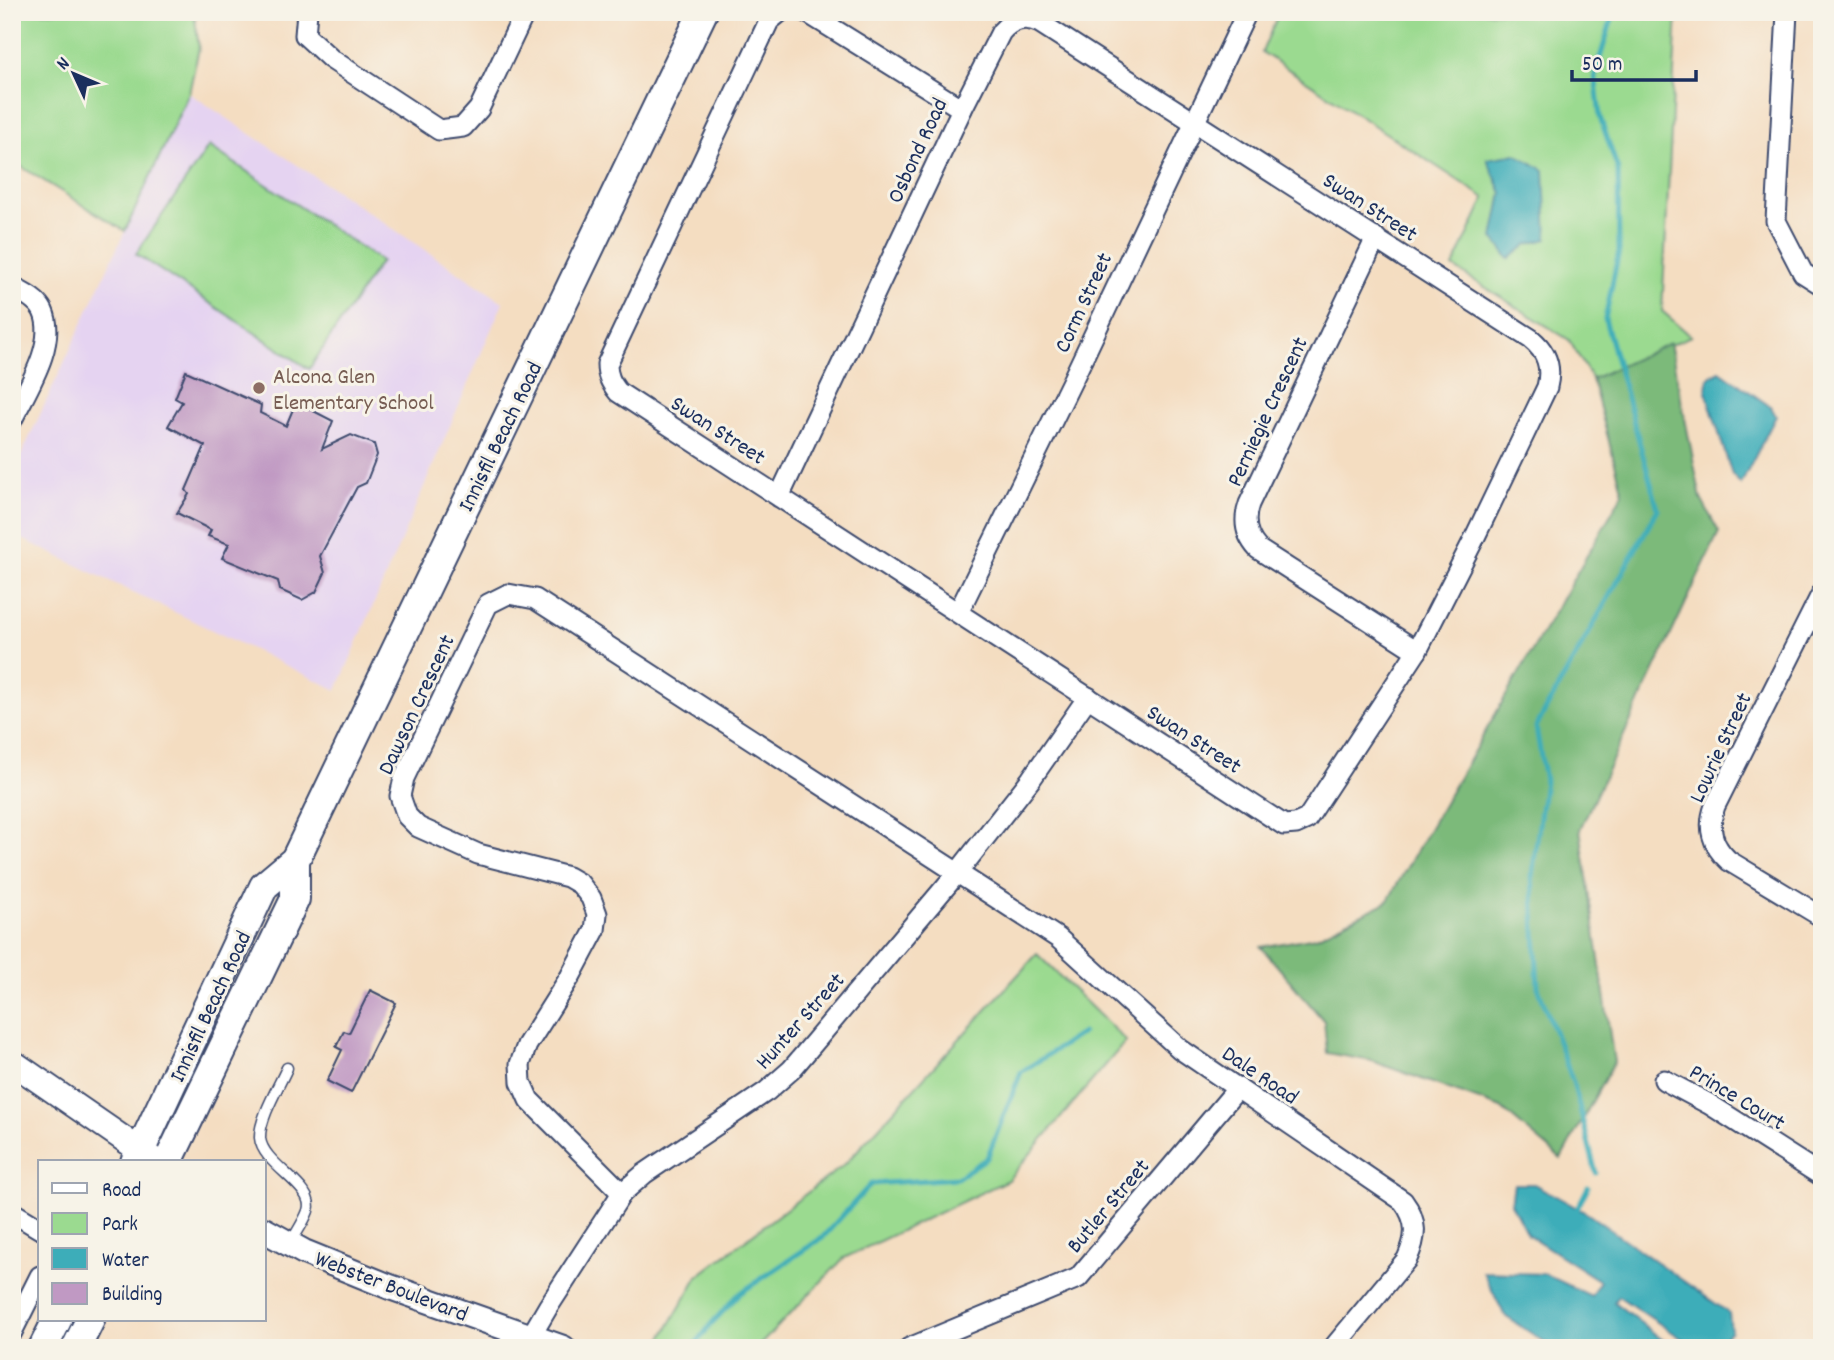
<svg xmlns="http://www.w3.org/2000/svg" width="1834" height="1360" viewBox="0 0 1834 1360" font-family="Dekko,sans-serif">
	<rect width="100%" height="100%" fill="#f7f3e8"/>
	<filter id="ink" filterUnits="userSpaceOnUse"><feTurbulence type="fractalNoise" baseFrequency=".0143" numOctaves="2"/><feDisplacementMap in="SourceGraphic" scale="14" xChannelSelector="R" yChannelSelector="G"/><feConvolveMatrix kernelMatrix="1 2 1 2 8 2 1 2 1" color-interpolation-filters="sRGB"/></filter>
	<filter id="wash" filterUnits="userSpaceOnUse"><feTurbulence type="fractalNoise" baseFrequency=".00686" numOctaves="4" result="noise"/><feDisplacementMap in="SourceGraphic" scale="28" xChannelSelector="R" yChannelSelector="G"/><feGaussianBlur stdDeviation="1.57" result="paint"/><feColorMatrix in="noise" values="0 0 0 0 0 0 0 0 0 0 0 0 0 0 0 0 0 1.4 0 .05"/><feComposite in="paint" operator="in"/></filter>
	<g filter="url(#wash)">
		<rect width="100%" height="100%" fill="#f4ddc1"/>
		<polygon fill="#e5d3f1" points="189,93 503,302 337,690 12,534 12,475"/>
		<g fill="#9bda90" stroke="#5b8477" stroke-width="2">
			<polygon points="12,12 194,12 199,48 189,93 125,231 12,161"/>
			<polygon points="1279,12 1677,12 1662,311 1691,336 1592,379 1569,340 1453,267 1485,198 1262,52"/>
			<polygon points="209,146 381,261 309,369 136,254"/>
			<polygon points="1037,954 1126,1041 1008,1180 844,1258 757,1348 656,1348 698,1276 845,1164"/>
		</g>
		<polygon fill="#7cba7a" stroke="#4c746c" stroke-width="2" points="1670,343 1701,499 1719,532 1580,829 1614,1062 1561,1159 1501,1108 1372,1061 1327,1053 1324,1021 1261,947 1316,937 1387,902 1623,493 1592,379"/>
		<g fill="#3dadb9" stroke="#2c6e8c" stroke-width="2">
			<polygon points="1516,154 1544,170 1547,239 1528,244 1509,259 1493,238 1502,193 1487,159"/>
			<polygon points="1720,371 1771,407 1776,416 1741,484 1732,475 1706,392 1709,377"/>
			<polygon points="1514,1184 1534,1184 1588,1214 1729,1313 1731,1331 1714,1348 1699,1348 1684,1340 1618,1296 1614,1302 1673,1348 1554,1348 1505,1316 1483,1272 1545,1274 1591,1296 1600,1281 1527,1234 1511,1203"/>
		</g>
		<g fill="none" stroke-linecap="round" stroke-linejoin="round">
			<g stroke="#3dadb9" stroke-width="5">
				<polyline points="1596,1173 1573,1082 1538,987 1532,876 1545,781 1536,727 1658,509 1605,319 1619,251 1618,170 1600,117 1595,74 1614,12"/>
				<polyline points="1575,1213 1588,1187"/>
				<polyline points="693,1348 712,1323 739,1294 823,1237 871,1184 957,1178 987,1158 1021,1072 1082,1033"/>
			</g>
		</g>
		<g id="blocks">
			<g fill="#c099c3">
				<polygon points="186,371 261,405 260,413 286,426 296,402 333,421 322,449 351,435 374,444 377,455 366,483 357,487 320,556 325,573 316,592 302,600 280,590 278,581 222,558 229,544 208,536 211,530 177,513 189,494 186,490 205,446 168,426 182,402 175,398"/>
				<polygon points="370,990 396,1003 351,1093 327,1081 342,1050 336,1047 344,1031 349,1033"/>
			</g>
		</g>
	</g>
	<g filter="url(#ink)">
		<use href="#blocks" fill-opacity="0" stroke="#3c496d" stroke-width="2"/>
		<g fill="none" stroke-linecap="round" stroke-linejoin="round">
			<g stroke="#3c496d" stroke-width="13">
				<path id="service" d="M287 1068C279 1086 259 1119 260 1138 262 1165 317 1187 308 1211 304 1222 296 1233 290 1244"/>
			</g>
			<g stroke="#3c496d" stroke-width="23">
				<g id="minor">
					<polyline points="307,12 305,35 331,59 439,130 463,127 479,109 525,12"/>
					<polyline points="806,12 962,109"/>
					<polyline points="1787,12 1776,221 1803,273 1822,285"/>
					<path d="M1376 238 1249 504C1243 521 1246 536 1258 549L1417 651"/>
					<path d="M12 287C23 293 37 299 43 311 58 343 26 391 12 420"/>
					<path d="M779 497 962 109 1001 32C1012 19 1025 16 1040 23L1531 339C1547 352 1552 367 1547 387L1473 541 1417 651 1307 819 1296 824 1284 825C1063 680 840 537 618 392 611 383 607 376 607 364L769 21 780 12"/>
					<path d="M1822 593 1715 806C1707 827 1712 846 1729 861L1822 917"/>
					<polyline points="959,611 1072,381 1247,12"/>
					<polyline points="1664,1080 1709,1104 1822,1176"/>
					<path d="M622 1193 529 1100 521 1082 520 1064 527 1045 570 977 595 930 597 914 591 898 580 884 568 877 478 854 418 827 407 816 400 796 404 778 488 604 508 594 535 599 1058 938 1180 1049 1403 1201C1418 1221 1417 1237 1407 1259L1333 1348"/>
					<polyline points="12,1212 40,1229"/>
					<polyline points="12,1332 40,1276"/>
					<polyline points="524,1348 548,1307 622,1193 644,1174 767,1091 791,1070 958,872 1031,779 1088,697"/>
					<polyline points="909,1348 1078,1278 1238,1088"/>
				</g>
			</g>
			<g stroke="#3c496d" stroke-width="28">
				<g id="tertiary">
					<polyline points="12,1062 157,1162"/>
					<polyline points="264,1230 304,1252 390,1287 563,1348"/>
				</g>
			</g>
			<g stroke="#3c496d" stroke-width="32">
				<g id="secondary">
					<polyline points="135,1162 264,886 295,860 703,12"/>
					<polyline points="168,1162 295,899 295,860"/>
					<polyline points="43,1348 57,1320"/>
					<polyline points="76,1348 90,1320"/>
				</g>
			</g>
			<use href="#service" stroke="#fff" stroke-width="10"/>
			<use href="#minor" stroke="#fff" stroke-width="19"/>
			<use href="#tertiary" stroke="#fff" stroke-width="24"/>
			<use href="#secondary" stroke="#fff" stroke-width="28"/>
		</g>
	</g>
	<circle fill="#8d6e63" stroke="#f7f3e8" stroke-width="2.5" cx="259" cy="388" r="7"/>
	<g text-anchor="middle" stroke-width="6" stroke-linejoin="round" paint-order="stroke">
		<g font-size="23" fill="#1b2f5e" stroke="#f7f3e8">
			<text transform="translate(916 150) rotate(-65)" y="8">Osbond Road</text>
			<text transform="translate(1371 206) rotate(33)" y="8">Swan Street</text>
			<text transform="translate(1082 302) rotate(-65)" y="8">Corm Street</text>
			<text transform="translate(1266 411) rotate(-65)" y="8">Perniegie Crescent</text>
			<text transform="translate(719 429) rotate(33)" y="8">Swan Street</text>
			<text transform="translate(499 436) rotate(-64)" y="8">Innisfil Beach Road</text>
			<text transform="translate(415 704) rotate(-65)" y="8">Dawson Crescent</text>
			<text transform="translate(1195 738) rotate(33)" y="8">Swan Street</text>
			<text transform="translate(1719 747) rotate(-65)" y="8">Lowrie Street</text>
			<text transform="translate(209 1006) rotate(-65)" y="8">Innisfil Beach Road</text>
			<text transform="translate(799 1020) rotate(-48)" y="8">Hunter Street</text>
			<text transform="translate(1261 1074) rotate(34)" y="8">Dale Road</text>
			<text transform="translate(1738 1096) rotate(31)" y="8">Prince Court</text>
			<text transform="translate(1107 1205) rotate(-50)" y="8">Butler Street</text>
			<text transform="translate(392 1285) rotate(21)" y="8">Webster Boulevard</text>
		</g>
		<g font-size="23" fill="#785e54" stroke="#f7f3e8" text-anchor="start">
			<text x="273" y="383">Alcona Glen<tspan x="273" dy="26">Elementary School</tspan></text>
		</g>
	</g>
	<rect width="1834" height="1360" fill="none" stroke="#f7f3e8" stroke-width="42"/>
	<rect x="38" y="1160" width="228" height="161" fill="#f7f3e8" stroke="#9fa5b1" stroke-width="2"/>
	<rect x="52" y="1183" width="35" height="10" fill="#ffffff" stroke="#9fa5b1" stroke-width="2"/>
	<text x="102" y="1196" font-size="21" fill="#1b2f5e">Road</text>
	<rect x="52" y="1213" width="35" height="21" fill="#9bda90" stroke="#9fa5b1" stroke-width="2"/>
	<text x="102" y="1230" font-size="21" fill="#1b2f5e">Park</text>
	<rect x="52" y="1248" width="35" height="21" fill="#3dadb9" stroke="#9fa5b1" stroke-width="2"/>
	<text x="102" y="1266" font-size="21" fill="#1b2f5e">Water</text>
	<rect x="52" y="1283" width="35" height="21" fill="#c099c3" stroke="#9fa5b1" stroke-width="2"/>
	<text x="102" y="1300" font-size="21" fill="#1b2f5e">Building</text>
	<g transform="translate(74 74) rotate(314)" stroke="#f7f3e8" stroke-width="5" paint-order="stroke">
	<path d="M0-5L12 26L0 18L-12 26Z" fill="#1b2f5e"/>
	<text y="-10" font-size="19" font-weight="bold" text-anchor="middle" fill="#1b2f5e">N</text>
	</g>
	<path d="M1572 70v10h124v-10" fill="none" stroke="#1b2f5e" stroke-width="3.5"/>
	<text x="1582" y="70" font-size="21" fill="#1b2f5e" stroke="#f7f3e8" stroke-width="5" paint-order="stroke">50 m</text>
</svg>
